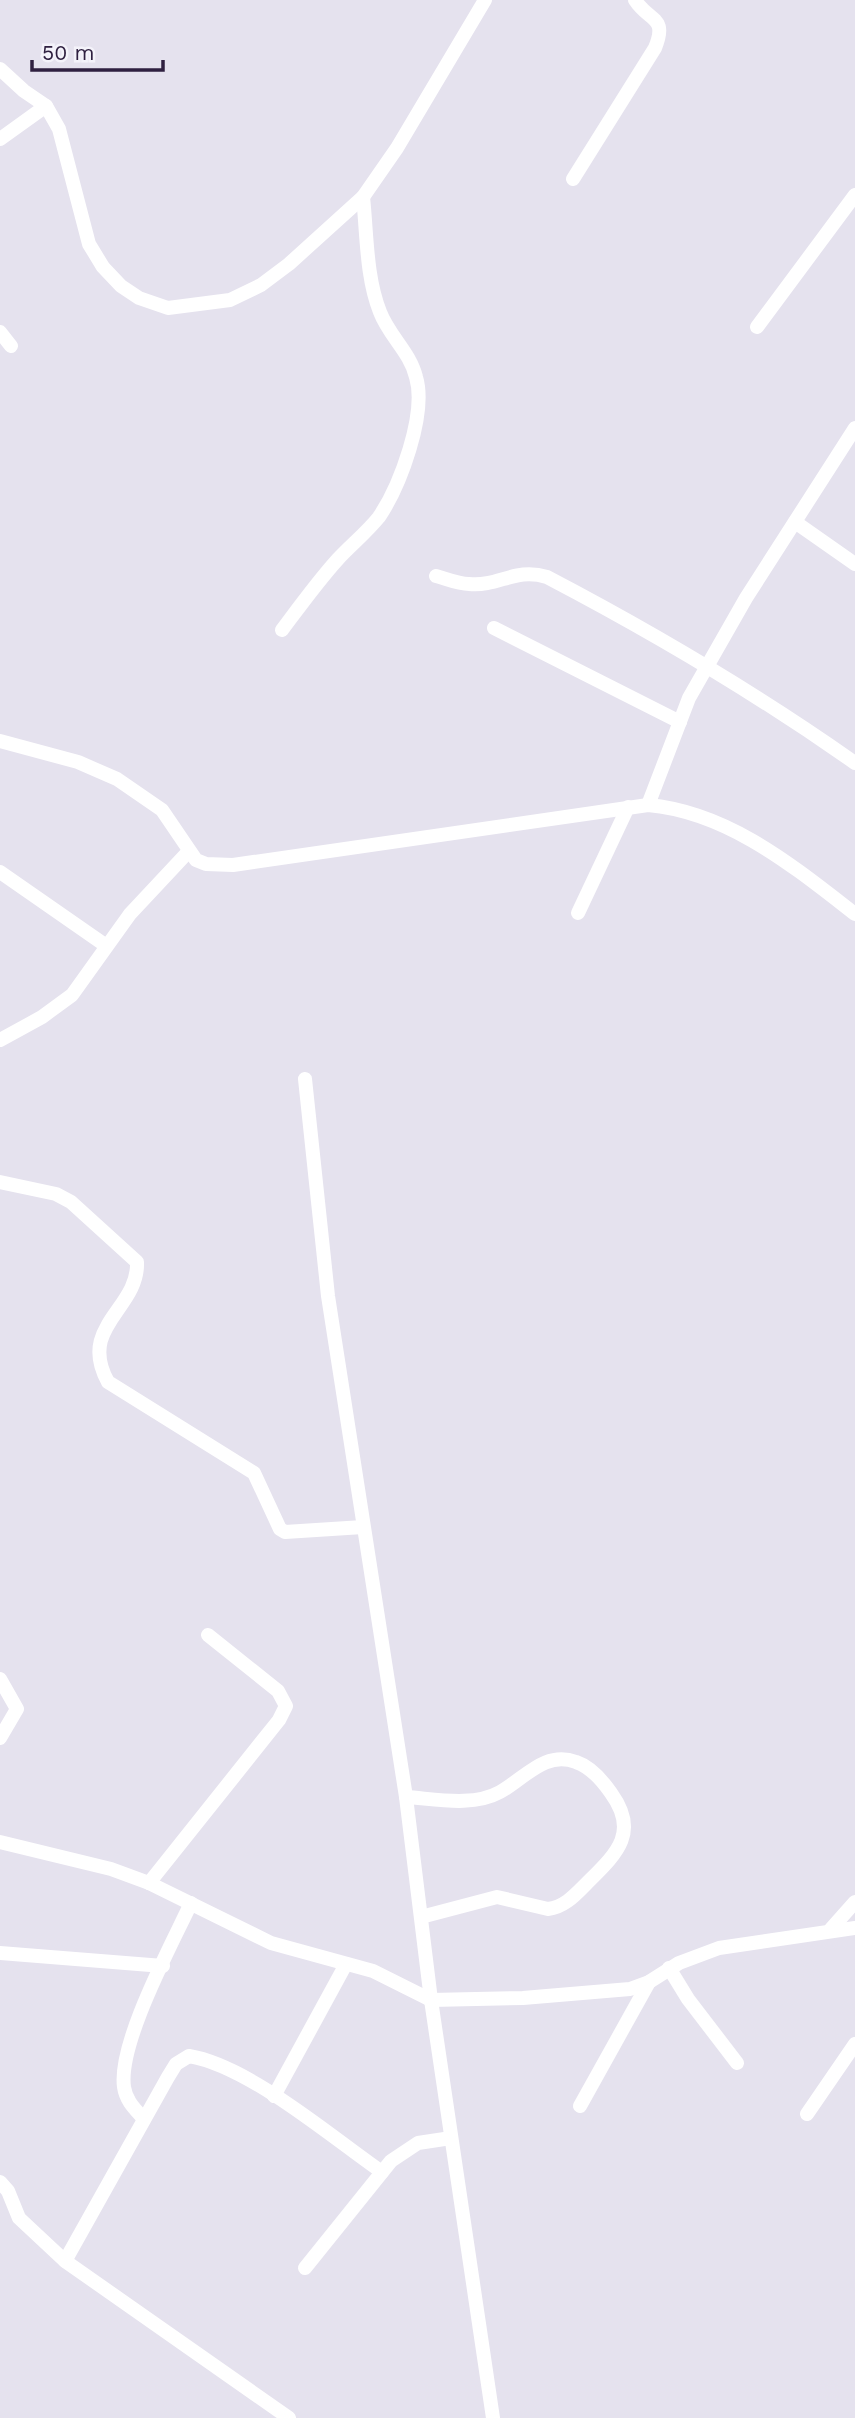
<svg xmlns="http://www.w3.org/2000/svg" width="855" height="2418" viewBox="0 0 855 2418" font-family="'Work Sans',sans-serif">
	<rect width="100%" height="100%" fill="#e5e2ee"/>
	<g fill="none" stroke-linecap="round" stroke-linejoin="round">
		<g stroke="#fff" stroke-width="14">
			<polyline points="0,69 24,91 46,106 59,129 89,244 103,267 121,286 139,298 168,308 230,300 261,285 289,264 363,197 397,148 485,0"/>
			<polyline points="0,139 46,106"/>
			<path d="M573 179 655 48C668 16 649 22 635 0"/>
			<polyline points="757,327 855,195"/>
			<polyline points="0,332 11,346"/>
			<polyline points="795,522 855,564"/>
			<path d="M436 576C447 579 458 584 469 584 499 587 515 567 547 577 654 633 757 694 855 763"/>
			<polyline points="494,628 680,722"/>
			<path d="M282 630C300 606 318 581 338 559 351 545 367 532 379 517 400 486 427 414 416 377 410 352 389 336 380 312 366 277 367 234 363 197"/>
			<path d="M0 741 78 762 117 779 162 810 196 860 206 864 233 865 648 805C728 812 793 866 855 914"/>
			<polyline points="648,805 689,698 746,598 855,428"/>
			<polyline points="0,872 105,945"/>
			<polyline points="578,913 628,807"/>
			<polyline points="0,1040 42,1017 72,995 130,914 188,852"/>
			<polyline points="305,1079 328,1296 406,1797 431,2000 493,2418"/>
			<path d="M0 1182 56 1194 71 1202 137 1262C139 1309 77 1326 108 1382L254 1473 280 1529 285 1532 363 1527"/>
			<polyline points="0,1679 17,1709 0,1738"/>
			<path d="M406 1797C436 1799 473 1807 500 1792 524 1779 545 1750 576 1762 591 1767 602 1780 611 1793 640 1833 616 1854 587 1883 576 1894 565 1907 548 1909L497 1897 421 1917"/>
			<polyline points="0,1842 111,1869 149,1883 271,1943 373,1971 431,2000 523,1998 630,1989 649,1982 679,1963 719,1948 855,1928"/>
			<polyline points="149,1883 279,1720 286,1706 278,1691 208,1635"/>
			<polyline points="831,1929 855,1902"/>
			<polyline points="0,1953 163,1966"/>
			<polyline points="669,1968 688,1999 737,2063"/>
			<polyline points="274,2096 346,1964"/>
			<polyline points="580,2106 649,1982"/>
			<polyline points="807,2114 855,2044"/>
			<path d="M144 2119C135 2109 126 2101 124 2087 118 2043 171 1946 191 1903"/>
			<polyline points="0,2182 8,2191 19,2218 65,2261 289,2418"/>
			<path d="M65 2261 168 2077 176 2064 189 2056C249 2066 330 2136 382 2172"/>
			<polyline points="305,2268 391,2161 418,2143 451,2138"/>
		</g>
	</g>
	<path d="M32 60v10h131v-10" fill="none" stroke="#2f2040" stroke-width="3.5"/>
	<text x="42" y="60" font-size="21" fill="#2f2040" stroke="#f4f3fa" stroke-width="5" paint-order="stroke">50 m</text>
</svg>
